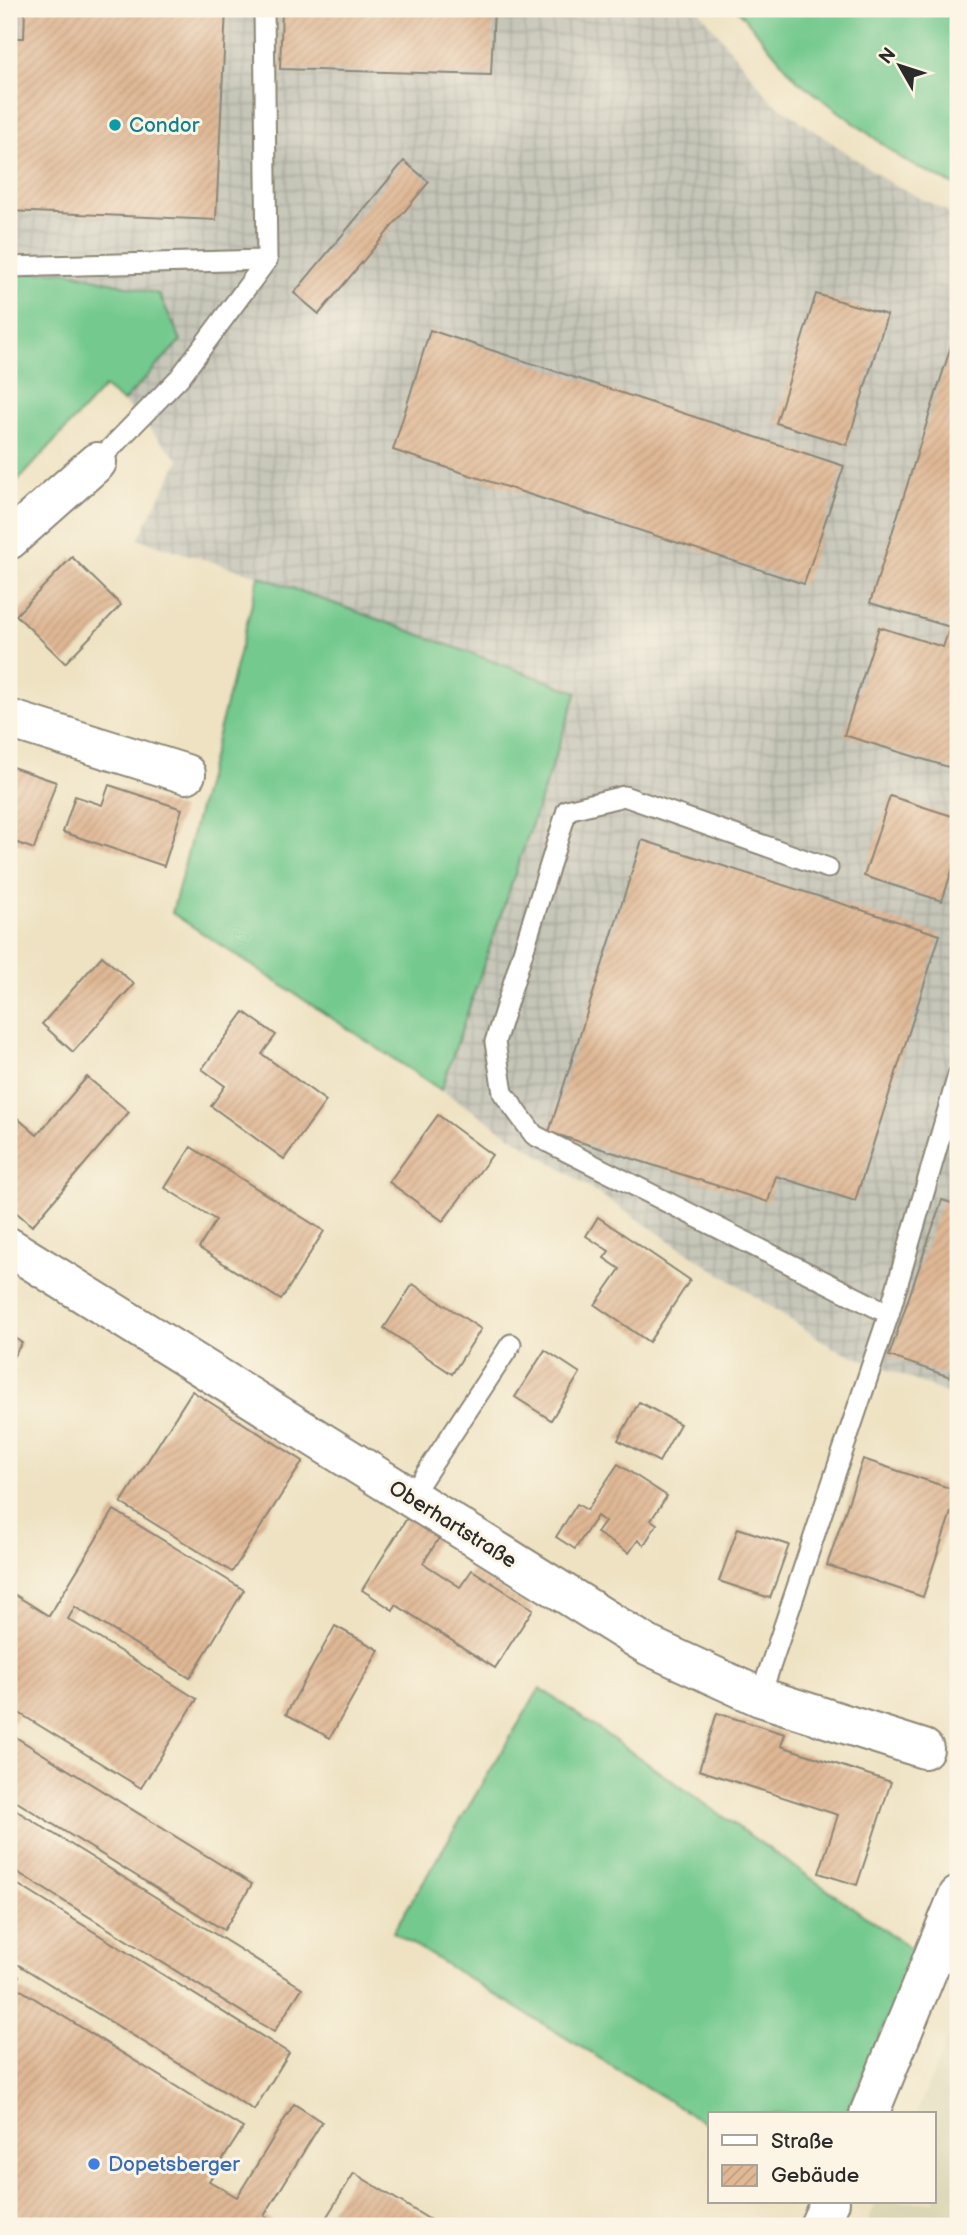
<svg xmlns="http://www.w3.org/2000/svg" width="967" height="2235" viewBox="0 0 967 2235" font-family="'Balsamiq Sans',sans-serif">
	<defs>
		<pattern id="industrial-grid" width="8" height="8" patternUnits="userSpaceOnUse" patternTransform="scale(1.75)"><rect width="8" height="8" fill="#c5c5b8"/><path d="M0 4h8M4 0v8" fill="none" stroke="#a9a99e"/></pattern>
		<pattern id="building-hatch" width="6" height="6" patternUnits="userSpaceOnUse" patternTransform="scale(1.75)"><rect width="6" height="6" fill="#dfb895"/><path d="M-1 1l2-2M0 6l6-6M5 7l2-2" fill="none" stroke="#c09e81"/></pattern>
	</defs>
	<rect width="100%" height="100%" fill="#fcf5e5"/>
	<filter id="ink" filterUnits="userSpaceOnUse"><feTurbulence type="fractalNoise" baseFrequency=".0143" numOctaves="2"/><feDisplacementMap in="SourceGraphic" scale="14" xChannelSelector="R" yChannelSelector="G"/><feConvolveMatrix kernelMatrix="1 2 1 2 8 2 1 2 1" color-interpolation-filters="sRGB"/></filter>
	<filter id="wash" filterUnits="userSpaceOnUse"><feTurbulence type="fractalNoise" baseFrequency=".00686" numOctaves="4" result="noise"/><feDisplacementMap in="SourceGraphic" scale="28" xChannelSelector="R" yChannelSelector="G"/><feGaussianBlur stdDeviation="1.57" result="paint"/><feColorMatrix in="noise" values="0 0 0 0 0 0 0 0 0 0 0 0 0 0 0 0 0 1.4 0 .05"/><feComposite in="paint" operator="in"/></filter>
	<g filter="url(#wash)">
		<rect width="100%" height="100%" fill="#eee2c2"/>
		<polygon fill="#dad5b4" points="958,2015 958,2226 866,2226 876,2202 934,2202 934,2114 916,2114"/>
		<polygon fill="url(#industrial-grid)" points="9,9 698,9 772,101 887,181 958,217 958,1398 832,1347 441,1090 577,692 259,576 138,539 179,460 123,402 181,340 159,294 65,271 9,274"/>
		<g fill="#73c98e" stroke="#4f7a5c" stroke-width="2">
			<polygon points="737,9 958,9 958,187 905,161 797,80"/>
			<polygon points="65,271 159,294 181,340 123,402 104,387 9,491 9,274"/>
			<polygon points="259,576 577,692 441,1090 172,913"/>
			<polygon points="540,1688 916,1952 846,2114 710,2114 710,2126 393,1932"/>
		</g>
		<g id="blocks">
			<g fill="url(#building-hatch)">
				<polygon points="25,9 226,9 216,220 9,211 9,38 24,38"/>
				<polygon points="282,9 494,9 491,75 280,69"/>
				<polygon points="404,161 429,182 319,314 294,293"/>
				<polygon points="816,294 887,315 847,445 776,423"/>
				<polygon points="958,324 958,770 844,735 879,627 943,647 950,627 870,603"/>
				<polygon points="430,330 844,466 804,584 393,450"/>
				<polygon points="72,557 121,605 65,663 16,615"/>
				<polygon points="9,766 56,782 34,849 9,840"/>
				<polygon points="109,785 182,809 164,866 63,832 75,796 102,805"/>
				<polygon points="890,796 958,818 958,852 942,901 864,876"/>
				<polygon points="642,840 940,935 855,1201 776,1176 768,1202 549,1132"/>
				<polygon points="102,956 134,984 73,1052 42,1024"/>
				<polygon points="244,1012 276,1035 262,1054 326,1101 284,1159 211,1106 225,1086 202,1069"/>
				<polygon points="87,1077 129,1112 32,1226 9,1206 9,1111 37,1135"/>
				<polygon points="438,1115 492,1155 443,1221 389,1182"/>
				<polygon points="191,1147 324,1231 281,1300 199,1248 216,1220 165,1188"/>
				<polygon points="942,1200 958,1205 958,1352 950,1377 889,1356"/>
				<polygon points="598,1217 690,1280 649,1342 595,1305 620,1269 604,1258 609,1251 586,1236"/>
				<polygon points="413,1284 481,1329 452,1374 384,1328"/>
				<polygon points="9,1334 22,1343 9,1363"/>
				<polygon points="545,1350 580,1373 551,1420 515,1397"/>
				<polygon points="192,1391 303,1461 232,1572 121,1503"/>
				<polygon points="639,1402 680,1424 659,1462 618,1440"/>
				<polygon points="863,1459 958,1491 923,1597 827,1565"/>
				<polygon points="618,1464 667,1496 651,1520 657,1524 644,1545 638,1540 629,1553 597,1533 605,1522 597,1516 575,1549 556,1537 577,1504 587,1510"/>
				<polygon points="114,1510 244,1590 190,1678 75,1607 68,1619 197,1699 141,1788 19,1713 9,1728 9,1591 49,1616"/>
				<polygon points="409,1515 441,1535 423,1563 460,1587 472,1570 533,1609 495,1668 396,1605 393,1610 362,1590"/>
				<polygon points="738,1528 789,1545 770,1598 719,1581"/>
				<polygon points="335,1626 379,1650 330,1738 286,1714"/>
				<polygon points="717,1713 785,1734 781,1746 891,1782 857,1885 819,1873 838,1815 699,1770"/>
				<polygon points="9,1733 252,1884 224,1930 9,1797"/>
				<polygon points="9,1806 302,1988 274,2032 9,1867"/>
				<polygon points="9,1879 289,2053 254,2110 9,1959"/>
				<polygon points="9,1969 19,1976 13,1985 243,2128 209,2181 237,2197 294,2104 322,2122 264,2216 281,2226 9,2226"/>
				<polygon points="354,2173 440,2226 321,2226"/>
			</g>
		</g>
	</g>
	<g filter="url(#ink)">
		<use href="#blocks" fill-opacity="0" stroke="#8c8676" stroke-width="2"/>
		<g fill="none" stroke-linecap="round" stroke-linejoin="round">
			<g stroke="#8c8676" stroke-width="23">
				<g id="lane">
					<polyline points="9,267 267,260 264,9"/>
					<polyline points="97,462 180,377 267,260"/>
					<polyline points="828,868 624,796 567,810 495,1042 503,1093 534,1135 889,1314"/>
					<polyline points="410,1498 511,1344"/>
					<polyline points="760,1697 889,1314 958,1075"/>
				</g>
			</g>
			<g stroke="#8c8676" stroke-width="42">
				<g id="street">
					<polyline points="9,540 97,462"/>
					<polyline points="9,719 186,774"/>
					<polyline points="9,1247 649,1646 760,1697 924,1749"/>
				</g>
			</g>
			<g stroke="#8c8676" stroke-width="42">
				<g id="secondary">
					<polyline points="869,2114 958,1896"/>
					<polyline points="819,2226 830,2202"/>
				</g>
			</g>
			<use href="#lane" stroke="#fff" stroke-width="19"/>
			<use href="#street" stroke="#fff" stroke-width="38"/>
			<use href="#secondary" stroke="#fff" stroke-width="38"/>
		</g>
	</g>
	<circle fill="#0f9aa8" stroke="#fcf5e5" stroke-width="2.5" cx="115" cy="125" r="7"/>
	<circle fill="#3f7fe0" stroke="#fcf5e5" stroke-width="2.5" cx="94" cy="2164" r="7"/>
	<g text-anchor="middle" stroke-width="6" stroke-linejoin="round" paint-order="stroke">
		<g font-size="21" fill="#0d838f" stroke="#fcf5e5" text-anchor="start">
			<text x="129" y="132">Condor</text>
		</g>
		<g font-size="21" fill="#2b2b2b" stroke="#fcf5e5">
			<text transform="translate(453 1524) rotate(32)" y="7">Oberhartstraße</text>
		</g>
		<g font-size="21" fill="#366cbe" stroke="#fcf5e5" text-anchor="start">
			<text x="108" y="2171">Dopetsberger</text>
		</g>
	</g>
	<rect width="967" height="2235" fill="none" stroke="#fcf5e5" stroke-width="35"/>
	<rect x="708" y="2112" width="228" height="91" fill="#fcf5e5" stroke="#a8a49b" stroke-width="2"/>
	<rect x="722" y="2135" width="35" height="10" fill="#ffffff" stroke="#a8a49b" stroke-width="2"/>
	<text x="771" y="2148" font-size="21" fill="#2b2b2b">Straße</text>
	<rect x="722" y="2165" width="35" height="21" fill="url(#building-hatch)" stroke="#a8a49b" stroke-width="2"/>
	<text x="771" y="2182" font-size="21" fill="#2b2b2b">Gebäude</text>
	<g transform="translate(900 66) rotate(309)" stroke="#fcf5e5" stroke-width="5" paint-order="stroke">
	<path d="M0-5L12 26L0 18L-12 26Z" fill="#2b2b2b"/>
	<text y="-10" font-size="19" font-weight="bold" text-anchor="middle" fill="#2b2b2b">N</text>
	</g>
</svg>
